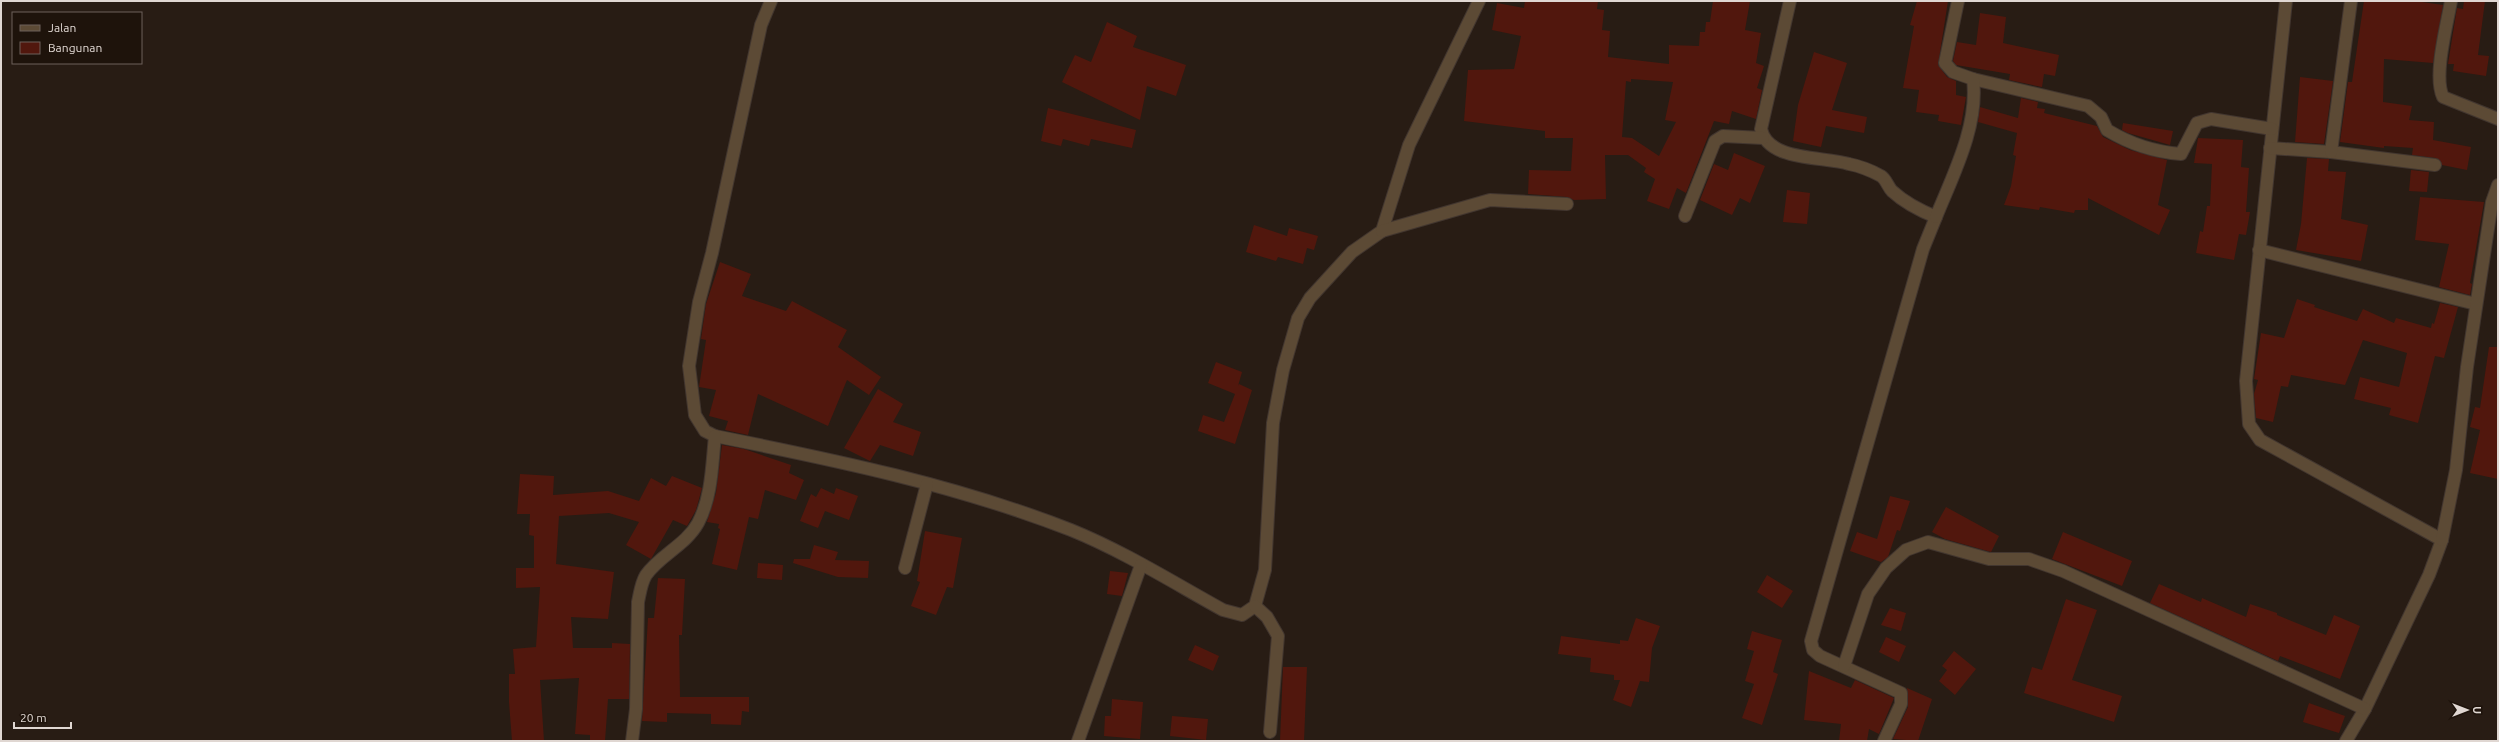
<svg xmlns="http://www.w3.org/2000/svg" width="2499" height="742" viewBox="0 0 2499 742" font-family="Ubuntu,sans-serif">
	<rect width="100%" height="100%" fill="#281c14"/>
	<g fill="#51170d" fill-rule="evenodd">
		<path d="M1525 1H1598L1597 9 1604 10 1602 30 1610 31 1608 57 1669 64V45L1699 46 1700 32H1705L1706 22H1710L1713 1H1750L1745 30 1761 33 1756 63 1764 66 1757 88 1762 90 1756 119 1732 111 1729 124 1714 121 1686 193 1677 188 1669 209 1647 201 1655 179 1644 172 1646 168 1628 155H1605L1606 199 1574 200 1567 197 1528 194 1529 170 1571 171 1573 138H1545V131L1464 121 1468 70 1514 69 1521 36 1492 30 1497 3 1524 8ZM1631 79 1673 82 1665 120 1676 122 1659 156 1632 138 1622 137 1626 81 1631 82Z"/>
		<polygon points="1917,1 1948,1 1938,65 1947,77 1956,81 1956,95 1966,97 1961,125 1938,121 1939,115 1916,112 1919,90 1903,88 1914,26 1910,25"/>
		<polygon points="2364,1 2415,1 2443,5 2433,63 2384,59 2383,102 2412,106 2409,120 2434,122 2433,140 2471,147 2467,170 2442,165 2436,158 2412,155 2413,148 2384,146 2384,148 2340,142 2348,82 2352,82"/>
		<polygon points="2464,1 2485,1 2478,55 2489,56 2486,76 2453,71 2454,64 2448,64 2457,8 2463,9"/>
		<polygon points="1980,13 2006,17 2003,43 2059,55 2055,76 2044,74 2042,87 2009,80 2010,74 1956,65 1953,61 1957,42 1976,45"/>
		<polygon points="1107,22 1137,36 1133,47 1186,65 1176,96 1147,86 1140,120 1062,82 1075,55 1091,62"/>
		<polygon points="1814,52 1847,63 1832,110 1867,117 1864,133 1826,126 1821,147 1793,141 1798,105"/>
		<polygon points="2300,77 2333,81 2324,144 2295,142"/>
		<polygon points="2021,98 2038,102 2037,108 2045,109 2044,113 2097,126 2103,137 2130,150 2167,160 2158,205 2170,210 2159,235 2088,198 2088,210 2075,210 2074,213 2040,207 2039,210 2004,205 2011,186 2016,156 2013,155 2017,133 1978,122 1980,107 2018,118"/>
		<polygon points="1048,108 1136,130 1132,148 1091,139 1089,146 1063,139 1061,146 1041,141"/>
		<polygon points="2123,123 2173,131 2170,145 2128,133 2122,130"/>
		<polygon points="2198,138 2243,140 2241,167 2249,168 2246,212 2250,212 2246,235 2239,234 2234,260 2196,253 2200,231 2203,232 2207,206 2210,206 2212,164 2194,163"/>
		<polygon points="1734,153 1765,166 1750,203 1740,198 1732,215 1700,200 1714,164 1728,170"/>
		<polygon points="2307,158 2329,159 2328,171 2346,172 2341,219 2368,225 2361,261 2296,250 2301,224"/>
		<polygon points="2411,170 2429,172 2427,192 2409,191"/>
		<polygon points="1787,190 1810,193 1807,224 1783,222"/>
		<polygon points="2420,197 2484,202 2470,283 2472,284 2470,295 2439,287 2449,244 2415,240"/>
		<polygon points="1254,225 1287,236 1289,228 1318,236 1314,250 1307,248 1303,264 1278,257 1276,261 1246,252"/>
		<polygon points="720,262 751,274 742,296 786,311 792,301 847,330 838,347 881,377 869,395 847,380 828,426 758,394 748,435 725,430 728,421 709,416 716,390 699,387 706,340 701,339 706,304"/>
		<polygon points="2297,299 2315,305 2314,307 2357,321 2363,309 2394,323 2396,318 2431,328 2432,323 2434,324 2440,303 2458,307 2444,358 2435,356 2418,423 2389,415 2391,408 2354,399 2360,377 2399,387 2407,353 2363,340 2345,385 2291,375 2288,387 2281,386 2273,422 2256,418 2254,394 2258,380 2254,379 2261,333 2284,338"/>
		<polygon points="2489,347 2498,347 2498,479 2470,473 2480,430 2470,427 2475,407 2480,408"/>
		<polygon points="1216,362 1242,372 1238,386 1239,384 1252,390 1235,444 1198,431 1203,415 1224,422 1235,394 1208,383"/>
		<polygon points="878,389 903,404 893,422 921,432 913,456 880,445 870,461 844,448"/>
		<polygon points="722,445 744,449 791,465 789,473 804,480 796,500 765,490 758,519 749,517 737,570 712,564 720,529 718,528 719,524 707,522 716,493"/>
		<polygon points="520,474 554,476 553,495 608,491 639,501 651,478 666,486 672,476 702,488 696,510 687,526 673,520 651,559 626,545 639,522 609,513 559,516 556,564 614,572 608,619 571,617 573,648 612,648 612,643 630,644 629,699 608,699 605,741 590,741 590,735 575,734 579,678 540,680 544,741 512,741 509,702 509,674 515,674 513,649 536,647 540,587 516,588 516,568 534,568 534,536 529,535 530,514 517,514"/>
		<polygon points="821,488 834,494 836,488 858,496 849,520 825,511 818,528 800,521 811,494 816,497"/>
		<polygon points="1890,496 1910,501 1900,531 1897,530 1888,557 1881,562 1850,551 1857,532 1877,539"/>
		<polygon points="1946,507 1999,536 1991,552 1945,539 1932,532"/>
		<polygon points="925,531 962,538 953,588 947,587 936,615 911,606 920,582 917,581"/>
		<polygon points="2063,532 2132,561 2122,586 2052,559"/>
		<polygon points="814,545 838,552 835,560 869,561 868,578 838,577 793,563 794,559 810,559"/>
		<polygon points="758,563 783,565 782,580 757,578"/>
		<polygon points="1110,571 1128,573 1122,596 1107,594"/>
		<polygon points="1767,575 1793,591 1782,608 1757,592"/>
		<polygon points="658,578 685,579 682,635 679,635 680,697 749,697 749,712 742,711 741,725 711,724 711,714 667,713 667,722 642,721 648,618 654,618"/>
		<polygon points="2159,584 2201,602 2202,598 2246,617 2250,604 2277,613 2277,615 2326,635 2334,615 2360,626 2340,679 2280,656 2278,661 2276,660 2150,603"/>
		<polygon points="2066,599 2097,610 2072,680 2122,696 2114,722 2024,693 2032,667 2042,670"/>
		<polygon points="1890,608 1906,613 1901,631 1881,625"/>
		<polygon points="1636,618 1660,626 1652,648 1649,682 1640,681 1631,707 1613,700 1620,680 1614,680 1614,675 1590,672 1591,658 1558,654 1561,636 1620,644 1620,640 1628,641"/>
		<polygon points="1752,631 1782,640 1773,672 1778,674 1762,725 1742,718 1754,684 1745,681 1754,651 1747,649"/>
		<polygon points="1886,637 1906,646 1899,662 1879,652"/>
		<polygon points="1195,645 1219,656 1213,671 1188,660"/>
		<polygon points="1954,651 1976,669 1955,695 1939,681 1947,670 1942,666"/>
		<polygon points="1283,667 1307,667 1304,741 1280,741"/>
		<polygon points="1809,671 1851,688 1855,680 1894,698 1879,734 1869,729 1867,741 1839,741 1841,724 1804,720"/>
		<polygon points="1907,688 1932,699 1918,741 1893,739 1908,707"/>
		<polygon points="1112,699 1143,702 1140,739 1104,736 1105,716 1111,716"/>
		<polygon points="2309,703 2345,716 2339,733 2303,722"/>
		<polygon points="1172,716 1208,719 1206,740 1170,736"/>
	</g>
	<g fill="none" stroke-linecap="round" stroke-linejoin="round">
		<g stroke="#42362f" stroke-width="14">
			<g id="minor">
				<path d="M771 1 761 25 712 253 699 302 689 366 695 415 705 431 715 436C835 460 956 485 1071 530 1123 551 1174 583 1223 610L1242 615 1255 606 1265 570 1273 423 1283 370 1298 318 1310 298 1352 252 1382 231 1409 145 1479 1"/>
				<path d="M1790 1 1761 129C1768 162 1824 156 1849 164 1859 166 1872 171 1881 176 1886 179 1888 187 1892 191 1904 202 1921 211 1936 217L1923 249 1811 641 1813 650 1820 656 1901 693V704L1884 741"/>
				<polyline points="2286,1 2246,381 2249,424 2260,440 2442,540 2429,575 2365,709 2346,741"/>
				<path d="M2451 1C2447 25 2433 76 2443 97L2498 119"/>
				<path d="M1973 79 2088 106 2101 117 2107 130C2130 144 2154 152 2181 154L2197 123 2211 119 2272 129"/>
				<polyline points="2270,148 2331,152 2435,165"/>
				<polyline points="2331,152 2351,1"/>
				<polyline points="1685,216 1715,141 1723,136 1763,138"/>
				<path d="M1936 217C1953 175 1979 125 1973 79L1953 72 1945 63 1958 1"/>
				<polyline points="1382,231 1490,200 1567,204"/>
				<polyline points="2259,250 2476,304"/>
				<polyline points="2442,540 2456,470 2467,367 2492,202 2498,185"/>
				<polyline points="905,568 927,484"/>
				<polyline points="1255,606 1267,617 1278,636 1270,732"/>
				<polyline points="1844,666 1868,594 1886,568 1906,550 1928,542 1989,559 2029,559 2063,571 2365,709"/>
				<path d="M632 741 636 709 638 602C640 593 641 583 646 575 660 555 686 545 698 523 712 497 712 464 715 436"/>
				<polyline points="1078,741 1141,565"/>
			</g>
		</g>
		<use href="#minor" stroke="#5c4a35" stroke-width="12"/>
	</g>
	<rect width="2499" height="742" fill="none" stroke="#e0d7d2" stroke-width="4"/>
	<rect x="12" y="12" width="130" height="52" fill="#1e130b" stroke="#6c615b"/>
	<rect x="20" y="25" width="20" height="6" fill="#5c4a35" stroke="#6c615b"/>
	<text x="48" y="32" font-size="12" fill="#e0d7d2">Jalan</text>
	<rect x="20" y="42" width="20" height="12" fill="#51170d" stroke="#6c615b"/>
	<text x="48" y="52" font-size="12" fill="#e0d7d2">Bangunan</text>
	<g transform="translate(2467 710) rotate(90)" stroke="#1e130b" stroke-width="3" paint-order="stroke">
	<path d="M0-3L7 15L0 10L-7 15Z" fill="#e0d7d2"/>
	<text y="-6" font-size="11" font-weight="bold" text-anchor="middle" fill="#e0d7d2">U</text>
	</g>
	<path d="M14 722v6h57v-6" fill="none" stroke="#e0d7d2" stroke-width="2"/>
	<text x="20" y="722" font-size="12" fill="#e0d7d2" stroke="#1e130b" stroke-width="3" paint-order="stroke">20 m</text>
</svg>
